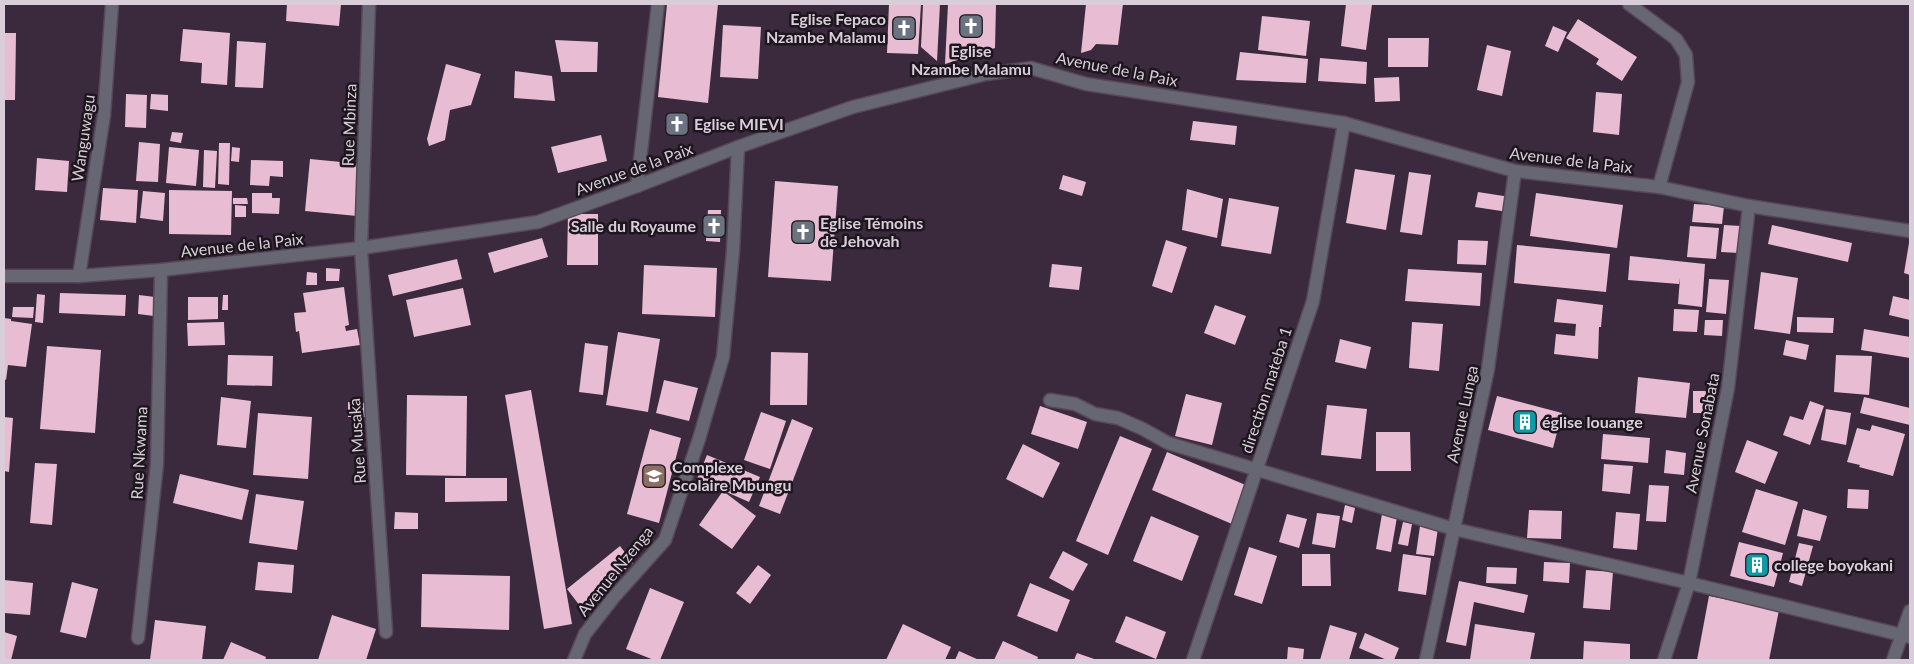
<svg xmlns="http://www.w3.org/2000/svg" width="1914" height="664" viewBox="0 0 1914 664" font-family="Lato,sans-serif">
	<rect width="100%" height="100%" fill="#3b2a3d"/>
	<g fill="#e8bdd3">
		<polygon points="287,4 341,4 339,26 286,21"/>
		<polygon points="667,4 718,4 708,103 658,97"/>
		<polygon points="889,4 921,4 918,54 887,53"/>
		<polygon points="923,4 940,4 937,61 921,47"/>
		<polygon points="948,4 996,4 995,48 945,64"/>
		<polygon points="1086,4 1123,4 1118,45 1096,44 1091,50 1081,53"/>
		<polygon points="1346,4 1372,4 1366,50 1341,46"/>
		<polygon points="1262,16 1310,21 1306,56 1258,50"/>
		<polygon points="1578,19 1637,57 1622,81 1596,64 1599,59 1566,38"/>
		<polygon points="723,25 761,27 758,79 720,77"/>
		<polygon points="1553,26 1567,32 1558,52 1545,46"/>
		<polygon points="183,29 230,33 227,85 201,83 202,63 180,61"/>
		<polygon points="4,33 16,33 15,100 4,100"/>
		<polygon points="1388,38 1429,38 1428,67 1388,67"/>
		<polygon points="555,40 598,42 597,72 561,72"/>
		<polygon points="237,41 266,43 263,88 235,87"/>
		<polygon points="1487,45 1511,51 1502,96 1477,90"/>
		<polygon points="1240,52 1308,59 1306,83 1236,80"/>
		<polygon points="1320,58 1367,62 1366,84 1318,81"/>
		<polygon points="446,64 481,74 471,105 450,110 445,140 429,146 427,139"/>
		<polygon points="515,71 552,76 555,101 514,98"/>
		<polygon points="1399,77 1400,101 1375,102 1374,78"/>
		<polygon points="1596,92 1622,94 1619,135 1593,132"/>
		<polygon points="126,94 147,95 146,128 125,127"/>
		<polygon points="151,94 168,95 168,111 150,109"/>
		<polygon points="1193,121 1237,126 1235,145 1190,140"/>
		<polygon points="172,132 183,133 181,143 170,141"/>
		<polygon points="601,135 607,161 558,173 551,147"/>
		<polygon points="139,142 160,144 158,182 136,181"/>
		<polygon points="219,143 230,143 229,185 218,184"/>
		<polygon points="169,147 199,150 196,186 166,183"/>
		<polygon points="232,147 240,148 239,162 231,161"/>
		<polygon points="204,150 217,151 215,188 203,187"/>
		<polygon points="37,158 69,161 67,192 35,190"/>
		<polygon points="310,159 362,164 357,216 305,211"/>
		<polygon points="251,160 283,161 283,177 270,176 269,186 250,185"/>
		<polygon points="1355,169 1395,175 1386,230 1346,223"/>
		<polygon points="1409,172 1431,175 1422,235 1400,232"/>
		<polygon points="1063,175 1086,182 1082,196 1059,189"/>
		<polygon points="775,181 838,186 831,281 768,277"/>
		<polygon points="103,188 138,190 136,223 100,220"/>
		<polygon points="1187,189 1223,199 1217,238 1182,230"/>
		<polygon points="169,190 232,191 231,235 169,234"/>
		<polygon points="143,191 165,193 163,221 140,218"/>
		<polygon points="1478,192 1510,197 1508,212 1475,207"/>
		<polygon points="252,193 272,193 272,198 280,198 279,214 252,213"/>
		<polygon points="1536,193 1623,205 1617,248 1530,236"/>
		<polygon points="233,198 247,198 248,204 233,204"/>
		<polygon points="1229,198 1279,207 1271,254 1221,246"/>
		<polygon points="1694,204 1724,206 1722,224 1692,222"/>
		<polygon points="235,205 246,206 246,217 235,217"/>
		<polygon points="708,210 721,210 720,242 706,241"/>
		<polygon points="568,214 598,214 598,265 567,265"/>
		<polygon points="1724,225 1741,226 1739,253 1721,252"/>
		<polygon points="1772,225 1852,243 1848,262 1768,244"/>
		<polygon points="1690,226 1719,228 1716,259 1687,257"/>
		<polygon points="542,238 548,257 494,273 488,253"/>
		<polygon points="1166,240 1187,247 1172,293 1152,286"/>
		<polygon points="1458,240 1488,241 1486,265 1457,264"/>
		<polygon points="1909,243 1910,243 1910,275 1904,273"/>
		<polygon points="1517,245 1610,254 1606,292 1514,283"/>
		<polygon points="1630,256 1705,264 1702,307 1678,304 1680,278 1679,284 1628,280"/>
		<polygon points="457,259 462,279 393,296 388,275"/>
		<polygon points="1052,264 1082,267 1079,290 1049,287"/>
		<polygon points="644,265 717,268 715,317 642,314"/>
		<polygon points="326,268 340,269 339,281 326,281"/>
		<polygon points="1408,269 1482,273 1480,306 1405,301"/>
		<polygon points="307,272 317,273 317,285 306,285"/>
		<polygon points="1761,272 1798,278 1790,334 1754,329"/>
		<polygon points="1709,279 1729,280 1726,314 1706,312"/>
		<polygon points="344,287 349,325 345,326 346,331 357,329 360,345 302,353 299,331 296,332 294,313 306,312 303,293"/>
		<polygon points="463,288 471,325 414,337 406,300"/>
		<polygon points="60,293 126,295 125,316 59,313"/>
		<polygon points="37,294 45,295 43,323 35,322"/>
		<polygon points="139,295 155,297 154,316 138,314"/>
		<polygon points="223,295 228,295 228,310 222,310"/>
		<polygon points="1893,296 1910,300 1910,320 1889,315"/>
		<polygon points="188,297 218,297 218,319 188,320"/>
		<polygon points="1557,299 1603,305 1601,327 1599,327 1598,359 1554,354 1556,334 1575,336 1576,324 1554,322"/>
		<polygon points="1215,305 1246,316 1235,345 1204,333"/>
		<polygon points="13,307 34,307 33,318 12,317"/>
		<polygon points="1674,309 1699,310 1697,332 1673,331"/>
		<polygon points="1797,317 1834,318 1833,333 1797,332"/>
		<polygon points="4,318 11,319 11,321 32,324 26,367 8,365 6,380 4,379"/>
		<polygon points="1705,320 1723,320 1722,336 1704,335"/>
		<polygon points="224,322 225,345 188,346 187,323"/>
		<polygon points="1412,322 1443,324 1439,371 1409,368"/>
		<polygon points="1864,329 1910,337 1910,358 1861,350"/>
		<polygon points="618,332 660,339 648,412 606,405"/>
		<polygon points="1340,339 1371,347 1366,369 1335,362"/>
		<polygon points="1786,340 1809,345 1806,360 1783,355"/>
		<polygon points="585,343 608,346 603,395 579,392"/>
		<polygon points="47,346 101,350 95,433 40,429"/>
		<polygon points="771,352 808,353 807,405 770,405"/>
		<polygon points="228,355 273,356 272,386 227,385"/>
		<polygon points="1836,355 1872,356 1869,395 1834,392"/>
		<polygon points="1638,377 1690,383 1686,418 1635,413"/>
		<polygon points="664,380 698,388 689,421 656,413"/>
		<polygon points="531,390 572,624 544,629 505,395"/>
		<polygon points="1693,391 1706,391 1705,413 1693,413"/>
		<polygon points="1186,394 1222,403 1212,445 1175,436"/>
		<polygon points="407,395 467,396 466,476 406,475"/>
		<polygon points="1497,396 1562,413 1553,448 1488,430"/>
		<polygon points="221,397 251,401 246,448 217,445"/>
		<polygon points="1864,397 1910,408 1910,425 1860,413"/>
		<polygon points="1810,401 1824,406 1810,445 1783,435 1790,416 1803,420"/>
		<polygon points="348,402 367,403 367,417 348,417"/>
		<polygon points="1327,405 1367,409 1361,459 1321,455"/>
		<polygon points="1040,406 1087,422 1078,449 1031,434"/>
		<polygon points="1826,409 1851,413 1846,445 1821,440"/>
		<polygon points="761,412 786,421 770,469 744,460"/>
		<polygon points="258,413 312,417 308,479 253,475"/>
		<polygon points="4,417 13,418 9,472 4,471"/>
		<polygon points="792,419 813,428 780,514 759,506"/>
		<polygon points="1872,425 1905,434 1893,476 1859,467 1860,465 1847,462 1857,428 1870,431"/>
		<polygon points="650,429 681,438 659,523 627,514"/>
		<polygon points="1376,432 1410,432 1411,471 1376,471"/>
		<polygon points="1603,434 1650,438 1648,463 1601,459"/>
		<polygon points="1120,436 1152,449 1108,555 1076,541"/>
		<polygon points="1747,440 1778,452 1765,484 1735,472"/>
		<polygon points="1023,444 1060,463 1043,498 1006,479"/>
		<polygon points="1666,450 1686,453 1684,475 1664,473"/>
		<polygon points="1167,452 1248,486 1232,524 1152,490"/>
		<polygon points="707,455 760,477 749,502 697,479"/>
		<polygon points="35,463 57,464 52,525 30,523"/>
		<polygon points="1604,464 1633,466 1630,494 1602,491"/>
		<polygon points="180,474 249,490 242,520 173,503"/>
		<polygon points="445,478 507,478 507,501 445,502"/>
		<polygon points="1649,485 1669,486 1666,522 1646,521"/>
		<polygon points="1756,489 1798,502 1785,545 1742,532"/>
		<polygon points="1848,489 1869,490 1868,509 1847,508"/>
		<polygon points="723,491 756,516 732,549 699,525"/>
		<polygon points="256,494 304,501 297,550 249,543"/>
		<polygon points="1345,505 1355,508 1352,523 1342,520"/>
		<polygon points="1803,509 1827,516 1820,541 1797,536"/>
		<polygon points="1529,510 1562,511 1561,539 1527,538"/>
		<polygon points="395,512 418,513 418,529 394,529"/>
		<polygon points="1616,512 1640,514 1637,550 1613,548"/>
		<polygon points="1317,513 1340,516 1335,548 1312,544"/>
		<polygon points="1287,514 1307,519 1299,548 1279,542"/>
		<polygon points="1382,514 1397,517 1391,552 1376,549"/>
		<polygon points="1151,516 1199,536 1182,581 1133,561"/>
		<polygon points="1403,522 1412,524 1408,546 1398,544"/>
		<polygon points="1420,526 1438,528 1434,556 1416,554"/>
		<polygon points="1739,542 1783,553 1774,587 1730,576"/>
		<polygon points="1799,543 1813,546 1802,586 1789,582"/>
		<polygon points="620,546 633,563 580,606 567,589"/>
		<polygon points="1249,547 1277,556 1262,604 1234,595"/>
		<polygon points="1063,551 1088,564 1073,591 1049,578"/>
		<polygon points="1302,554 1330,554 1331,586 1302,586"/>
		<polygon points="1403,554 1431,558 1426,595 1398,591"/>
		<polygon points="258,562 294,565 292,593 255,590"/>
		<polygon points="1544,562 1570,563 1569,583 1543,581"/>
		<polygon points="758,565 771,575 750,604 736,593"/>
		<polygon points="1487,567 1517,568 1516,584 1486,583"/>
		<polygon points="1586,570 1613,572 1610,610 1583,608"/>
		<polygon points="422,574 510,576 509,630 421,627"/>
		<polygon points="4,580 33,583 30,615 4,613"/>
		<polygon points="1459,581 1528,595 1524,613 1474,602 1466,646 1446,642"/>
		<polygon points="72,582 98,589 86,638 60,632"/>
		<polygon points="1030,583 1070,600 1057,632 1017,616"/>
		<polygon points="650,588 684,602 660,660 654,660 626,649"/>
		<polygon points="1709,596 1779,610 1769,660 1697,660"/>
		<polygon points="332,615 376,629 366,660 318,660"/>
		<polygon points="1126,616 1166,632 1156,659 1115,642"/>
		<polygon points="155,620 206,626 202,660 150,660"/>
		<polygon points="903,624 951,647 945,660 886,660"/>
		<polygon points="1475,624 1535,633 1530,660 1470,660"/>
		<polygon points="1330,625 1357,633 1349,660 1320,660"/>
		<polygon points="4,632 17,636 11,660 4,660"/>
		<polygon points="1365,633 1399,648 1394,660 1387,660 1359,648"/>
		<polygon points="1003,641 1038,657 1037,660 994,660"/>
		<polygon points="1584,641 1630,644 1630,660 1583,660"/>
		<polygon points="231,642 266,657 265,660 223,660"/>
		<polygon points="1288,647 1304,649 1303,660 1287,660"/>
		<polygon points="959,651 979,660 955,660"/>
		<polygon points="1077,653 1097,660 1074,660"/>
	</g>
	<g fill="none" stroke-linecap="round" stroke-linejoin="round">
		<g stroke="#574759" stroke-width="15">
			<g id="minor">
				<polyline points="369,4 361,248 386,632"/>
				<polyline points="1629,4 1676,39 1686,55 1688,82 1659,187"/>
				<polyline points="637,186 658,4"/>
				<polyline points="4,276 79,276 161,270 361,248 538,222 637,186 738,147 853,107 986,74 1031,68 1086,84 1344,123 1515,171 1659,187 1749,206 1910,231"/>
				<polyline points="79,276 104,115 112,4"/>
				<polyline points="1050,400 1075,404 1095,414 1118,418 1143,429 1168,443 1454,529 1689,583 1910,637"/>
				<polyline points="138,638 157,464 161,270"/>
				<polyline points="574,660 585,634 614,597 665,540 699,439 723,357 733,251 738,147"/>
				<polyline points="1193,660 1313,301 1344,123"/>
				<polyline points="1426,660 1488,369 1515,171"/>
				<polyline points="1664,660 1689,583 1728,388 1749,206"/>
				<polyline points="1893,660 1910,611"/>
			</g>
		</g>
		<use href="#minor" stroke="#666772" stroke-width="12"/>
	</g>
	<defs>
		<g id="church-square" transform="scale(1.25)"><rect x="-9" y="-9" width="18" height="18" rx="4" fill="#6b7280" stroke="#1d161e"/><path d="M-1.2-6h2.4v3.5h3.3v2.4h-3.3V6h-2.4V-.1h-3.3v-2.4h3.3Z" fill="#fff"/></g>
		<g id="building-square" transform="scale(1.25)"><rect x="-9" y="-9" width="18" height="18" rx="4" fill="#0f9aa8" stroke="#1d161e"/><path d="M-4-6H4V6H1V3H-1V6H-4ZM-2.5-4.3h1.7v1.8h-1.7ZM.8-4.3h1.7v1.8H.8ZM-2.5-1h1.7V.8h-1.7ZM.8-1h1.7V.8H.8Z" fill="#fff"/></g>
		<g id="school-square" transform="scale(1.25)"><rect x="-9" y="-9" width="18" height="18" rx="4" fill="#8d6e63" stroke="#1d161e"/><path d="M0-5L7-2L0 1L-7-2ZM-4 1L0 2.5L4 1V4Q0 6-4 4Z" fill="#fff"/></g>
	</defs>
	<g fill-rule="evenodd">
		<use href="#church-square" x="971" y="26"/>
		<use href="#church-square" x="904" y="28"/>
		<use href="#church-square" x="677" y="124"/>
		<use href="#church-square" x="714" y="226"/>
		<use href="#church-square" x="803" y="232"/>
		<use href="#building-square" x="1525" y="422"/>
		<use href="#school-square" x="654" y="476"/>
		<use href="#building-square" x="1757" y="565"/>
	</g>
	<g text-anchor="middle" stroke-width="5" stroke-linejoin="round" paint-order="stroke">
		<g font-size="16" font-weight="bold" fill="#d8cdd9" stroke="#1d161e" text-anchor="start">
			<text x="886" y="25" text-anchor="end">Eglise Fepaco<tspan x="886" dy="18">Nzambe Malamu</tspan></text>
			<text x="971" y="57" text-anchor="middle">Eglise<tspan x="971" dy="18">Nzambe Malamu</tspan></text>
			<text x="694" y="130">Eglise MIEVI</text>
			<text x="820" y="229">Eglise Témoins<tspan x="820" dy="18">de Jehovah</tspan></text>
			<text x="696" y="232" text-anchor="end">Salle du Royaume</text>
			<text x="1542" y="428">église louange</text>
			<text x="672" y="473">Complexe<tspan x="672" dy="18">Scolaire Mbungu</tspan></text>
			<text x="1774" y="571">college boyokani</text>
		</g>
		<g font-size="16" fill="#d8cdd9" stroke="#1d161e">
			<text transform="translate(1117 69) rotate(11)" y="6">Avenue de la Paix</text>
			<text transform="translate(349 125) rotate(-88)" y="6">Rue Mbinza</text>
			<text transform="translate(83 138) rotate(-82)" y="6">Wanguwagu</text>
			<text transform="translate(1571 160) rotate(7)" y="6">Avenue de la Paix</text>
			<text transform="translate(634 169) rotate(-20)" y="6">Avenue de la Paix</text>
			<text transform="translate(242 245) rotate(-6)" y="6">Avenue de la Paix</text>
			<text transform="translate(1266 390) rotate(-72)" y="6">direction mateba 1</text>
			<text transform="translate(1462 414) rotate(-78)" y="6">Avenue Lunga</text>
			<text transform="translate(1702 433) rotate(-79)" y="6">Avenue Sonabata</text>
			<text transform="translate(357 441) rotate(-94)" y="6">Rue Musaka</text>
			<text transform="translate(139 453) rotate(-87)" y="6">Rue Nkwama</text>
			<text transform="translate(615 571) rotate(-51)" y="6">Avenue Nzenga</text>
		</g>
	</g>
	<rect width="1914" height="664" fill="none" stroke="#d8cdd9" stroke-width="10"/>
</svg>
